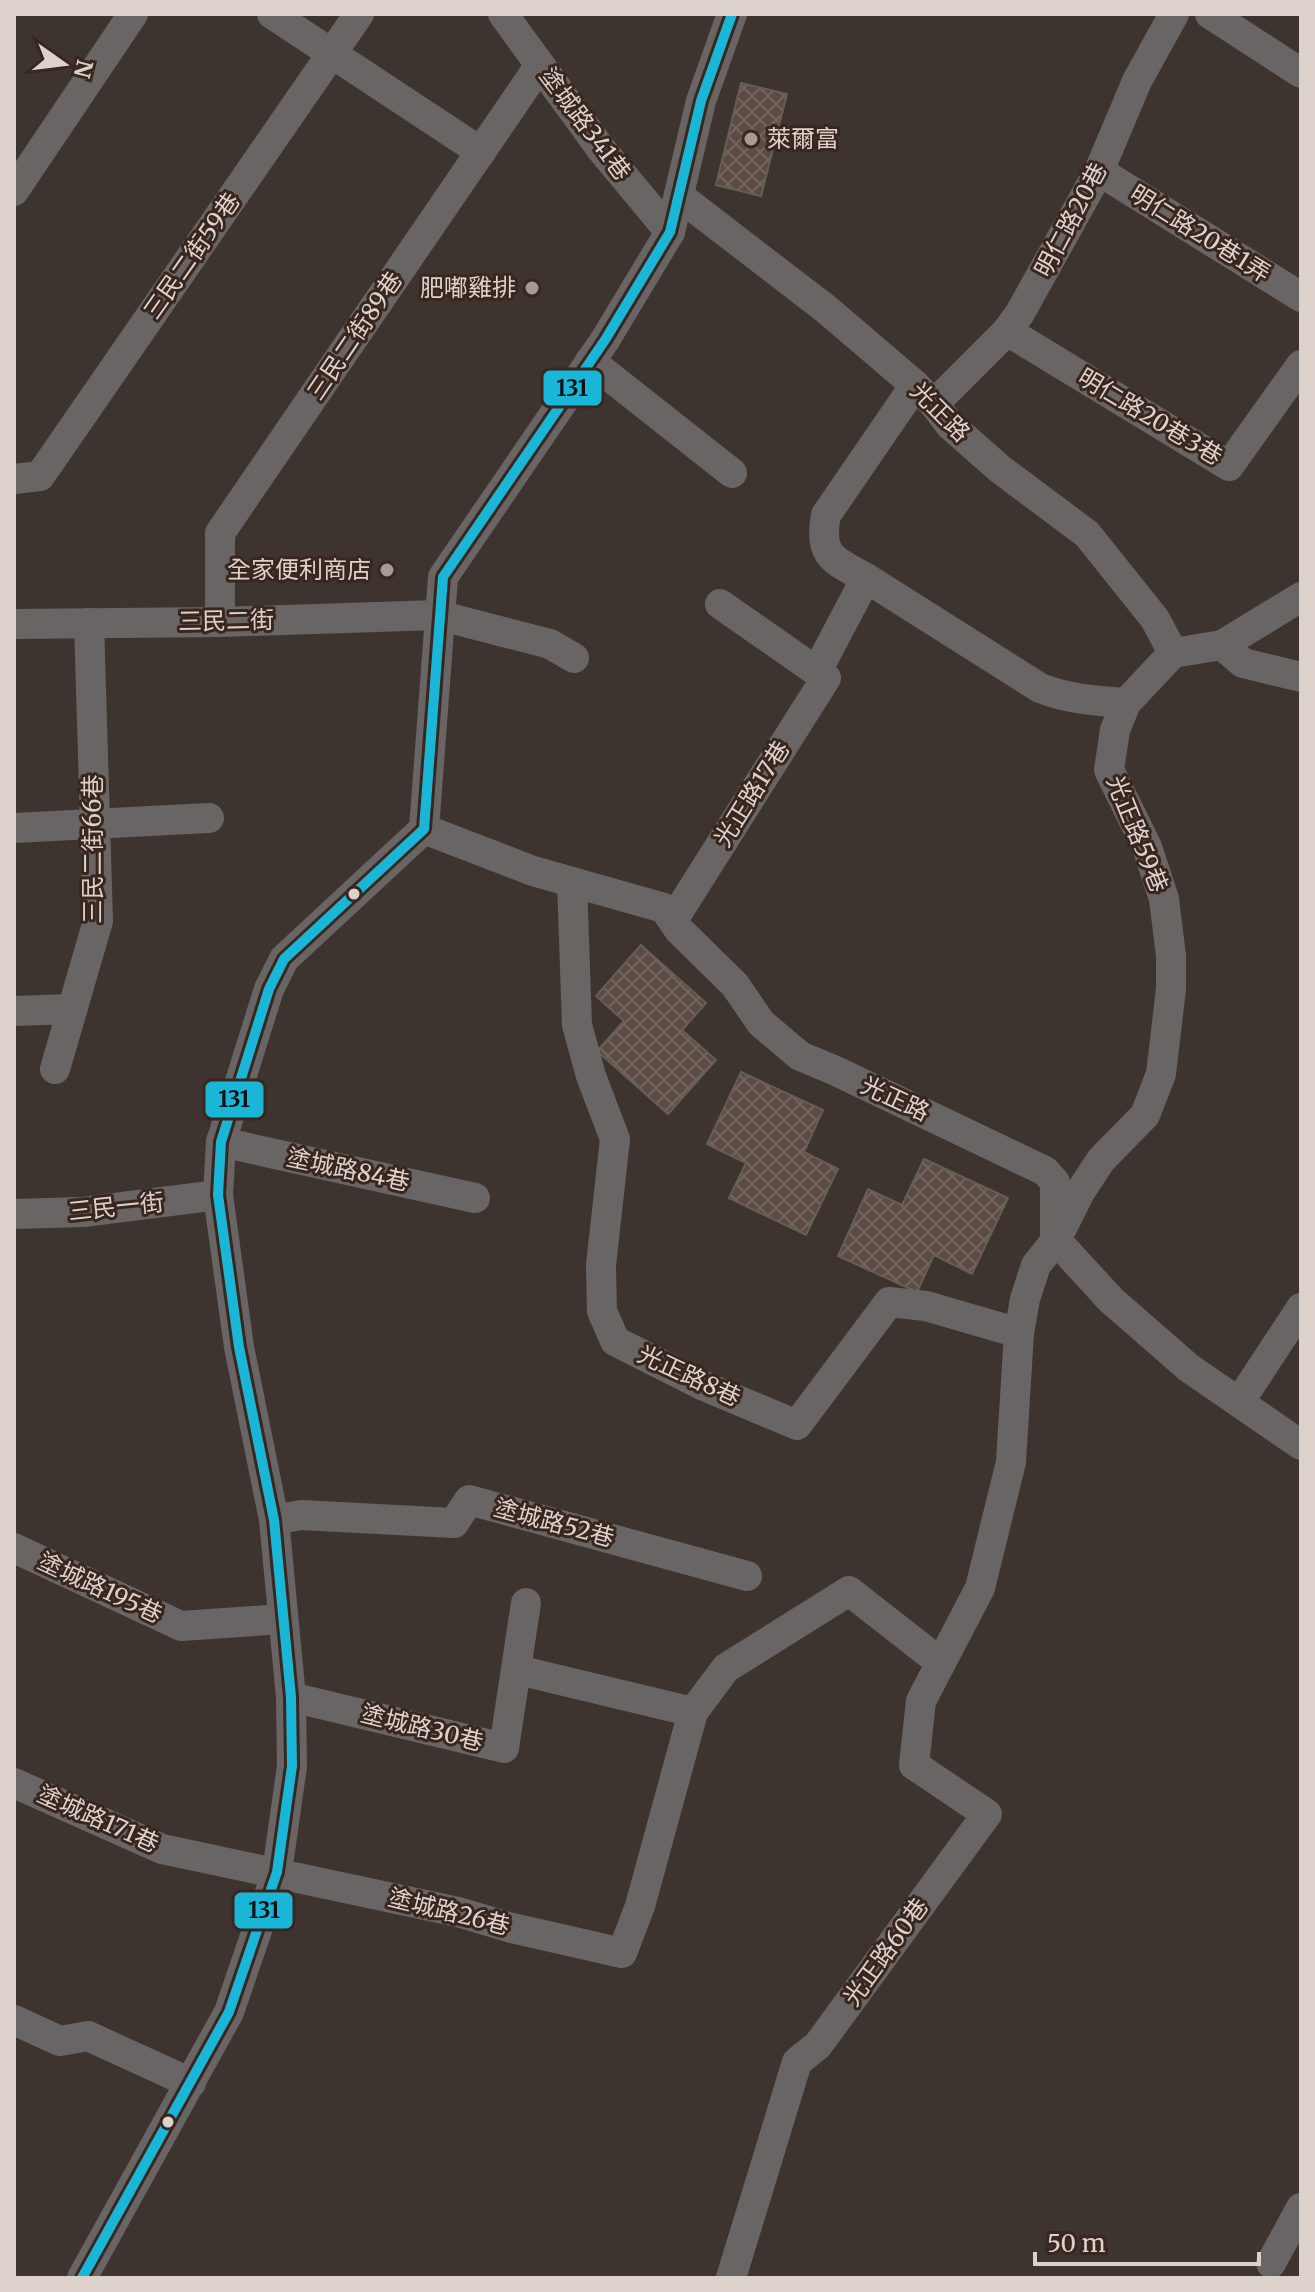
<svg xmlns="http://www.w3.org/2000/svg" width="1315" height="2292" viewBox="0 0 1315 2292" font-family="Merriweather,'Noto Sans TC',serif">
	<defs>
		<pattern id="building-cross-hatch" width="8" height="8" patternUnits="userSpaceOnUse" patternTransform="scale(2)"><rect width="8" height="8" fill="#5c4b43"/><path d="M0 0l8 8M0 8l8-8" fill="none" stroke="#73645d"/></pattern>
	</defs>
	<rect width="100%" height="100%" fill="#3e342f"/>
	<g fill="url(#building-cross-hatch)" stroke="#665d59" stroke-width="2">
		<polygon points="741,83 787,94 761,196 716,185"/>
		<polygon points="641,945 706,1003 682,1030 716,1060 668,1114 597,1051 624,1021 596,996"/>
		<polygon points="741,1072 823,1110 804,1152 838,1169 806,1235 729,1198 746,1163 707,1144"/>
		<polygon points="924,1159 1008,1198 972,1274 934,1255 917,1292 838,1256 868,1189 902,1205"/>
	</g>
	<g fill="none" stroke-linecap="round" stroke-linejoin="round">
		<g stroke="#696564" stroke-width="30">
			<polyline points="272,14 481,152"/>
			<polyline points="503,14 601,149 670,232"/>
			<polyline points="1210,14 1301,73"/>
			<polyline points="1099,171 1301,297"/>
			<polyline points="14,191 133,14"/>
			<polyline points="679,196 826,309 915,385 934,404 950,425 1000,469 1087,534 1155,619 1173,653"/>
			<polyline points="1007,331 1229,466 1301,365"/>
			<polyline points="590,361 732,473"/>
			<path d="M915 385 826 515C818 556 833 560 866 578L1040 688C1068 699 1096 701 1126 703"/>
			<polyline points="934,404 1007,331 1020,313 1099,171 1137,81 1174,14"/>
			<polyline points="14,479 40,476 359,14"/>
			<polyline points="220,622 220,533 540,65"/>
			<polyline points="14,624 220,622 438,615 550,644 574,658"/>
			<polyline points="1222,645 1243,663 1301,677"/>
			<polyline points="817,671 866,578"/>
			<polyline points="14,828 209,818"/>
			<polyline points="424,829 533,871 664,908 679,930 735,985 761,1023 800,1056 836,1071 1045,1171 1055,1182 1055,1239 1111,1300 1189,1368 1301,1445"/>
			<polyline points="572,882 577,1025 591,1076 615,1139 601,1265 602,1311 615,1341 704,1386 797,1425 889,1302 926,1306 1019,1333"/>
			<polyline points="673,920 826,678 720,604"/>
			<polyline points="14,1011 72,1009"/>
			<polyline points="55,1069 98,921 89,623"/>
			<polyline points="221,1142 475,1198"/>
			<polyline points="14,1214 83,1212 218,1195"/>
			<polyline points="1240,1401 1301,1308"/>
			<polyline points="274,1520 301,1515 454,1523 469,1500 747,1576"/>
			<polyline points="14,1548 181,1626 283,1619"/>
			<polyline points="518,1670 693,1712"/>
			<polyline points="291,1697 504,1748 526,1603"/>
			<polyline points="14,1783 162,1849 458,1912 512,1928 622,1953 640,1906 693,1712 726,1668 849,1591 941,1663"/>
			<polyline points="14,2020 60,2041 88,2036 191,2083"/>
			<polyline points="1271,2263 1301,2208"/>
			<polyline points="82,2278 229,2012 277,1872 292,1766 291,1697 274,1520 239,1347 218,1195 221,1142 269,989 284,959 424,829 443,577 605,340 670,232 701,101 732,14"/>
			<polyline points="731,2278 797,2062 818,2045 987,1814 914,1765 921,1701 980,1588 1011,1462 1019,1333 1025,1299 1036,1265 1056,1240 1080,1192 1101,1160 1145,1115 1161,1074 1171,989 1171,956 1164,899 1147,847 1109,770 1115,730 1126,703 1173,653 1222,645 1301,597"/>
		</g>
		<g stroke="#39271f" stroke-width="16">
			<polyline id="bus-1" points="82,2278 229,2012 277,1872 292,1766 291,1697 274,1520 239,1347 218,1195 221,1142 269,989 284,959 424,829 443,577 605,340 670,232 701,101 732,14"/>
		</g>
		<use href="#bus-1" stroke="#1ab6d8" stroke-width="10"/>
	</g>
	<g fill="#a59a95" stroke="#39271f" stroke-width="3">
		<circle cx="751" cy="139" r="8"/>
		<circle cx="532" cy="288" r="8"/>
		<circle cx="387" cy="570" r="8"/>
	</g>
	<g fill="#ddd1cc" stroke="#39271f" stroke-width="3">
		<circle cx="354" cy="894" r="7"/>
		<circle cx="168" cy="2122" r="7"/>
	</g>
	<g text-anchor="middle" stroke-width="6" stroke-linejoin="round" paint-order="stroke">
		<g font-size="24" fill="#ddd1cc" stroke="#39271f">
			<text transform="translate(585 124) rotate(53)" y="8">塗城路341巷</text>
			<text transform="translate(1071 220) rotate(-62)" y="8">明仁路20巷</text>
			<text transform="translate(1200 234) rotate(32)" y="8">明仁路20巷1弄</text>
			<text transform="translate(192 256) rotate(-55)" y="8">三民二街59巷</text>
			<text transform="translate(355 336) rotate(-56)" y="8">三民二街89巷</text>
			<text transform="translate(940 412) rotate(45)" y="8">光正路</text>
			<text transform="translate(1150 417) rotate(31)" y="8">明仁路20巷3巷</text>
			<text transform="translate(226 621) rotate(-1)" y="8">三民二街</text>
			<text transform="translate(752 794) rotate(-58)" y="8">光正路17巷</text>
			<text transform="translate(1137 834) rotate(68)" y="8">光正路59巷</text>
			<text transform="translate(93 849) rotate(-90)" y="8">三民二街66巷</text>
			<text transform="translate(895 1099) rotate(25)" y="8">光正路</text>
			<text transform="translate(348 1170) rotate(12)" y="8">塗城路84巷</text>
			<text transform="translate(116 1207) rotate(-6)" y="8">三民一街</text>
			<text transform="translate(689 1376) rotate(25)" y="8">光正路8巷</text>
			<text transform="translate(554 1523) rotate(15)" y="8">塗城路52巷</text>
			<text transform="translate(100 1588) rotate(25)" y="8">塗城路195巷</text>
			<text transform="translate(422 1728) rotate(14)" y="8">塗城路30巷</text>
			<text transform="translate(98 1819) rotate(24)" y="8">塗城路171巷</text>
			<text transform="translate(449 1912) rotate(14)" y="8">塗城路26巷</text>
			<text transform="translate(886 1952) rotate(-54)" y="8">光正路60巷</text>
		</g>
		<g font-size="24" fill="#ddd1cc" stroke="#39271f" text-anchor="end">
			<text x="767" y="147" text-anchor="start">萊爾富</text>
			<text x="516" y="296">肥嘟雞排</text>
			<text x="371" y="578">全家便利商店</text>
		</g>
	</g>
	<g stroke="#39271f" stroke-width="3">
		<rect x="542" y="369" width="61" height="38" rx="8" fill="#1ab6d8"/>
		<rect x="204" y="1080" width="61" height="39" rx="8" fill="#1ab6d8"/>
		<rect x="233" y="1891" width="61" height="39" rx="8" fill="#1ab6d8"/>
	</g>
	<g font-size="22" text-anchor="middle" font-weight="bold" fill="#111">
		<text x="572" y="396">131</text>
		<text x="234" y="1107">131</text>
		<text x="264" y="1918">131</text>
	</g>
	<rect width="1315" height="2292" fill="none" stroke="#ddd1cc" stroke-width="32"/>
	<g transform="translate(64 64) rotate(104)" stroke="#39271f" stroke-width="6" paint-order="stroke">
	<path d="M0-6L14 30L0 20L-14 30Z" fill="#ddd1cc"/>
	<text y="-12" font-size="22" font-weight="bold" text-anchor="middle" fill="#ddd1cc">N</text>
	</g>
	<path d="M1035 2252v12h224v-12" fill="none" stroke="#ddd1cc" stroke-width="4"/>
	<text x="1047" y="2252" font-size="24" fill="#ddd1cc" stroke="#39271f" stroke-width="6" paint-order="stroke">50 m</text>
</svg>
